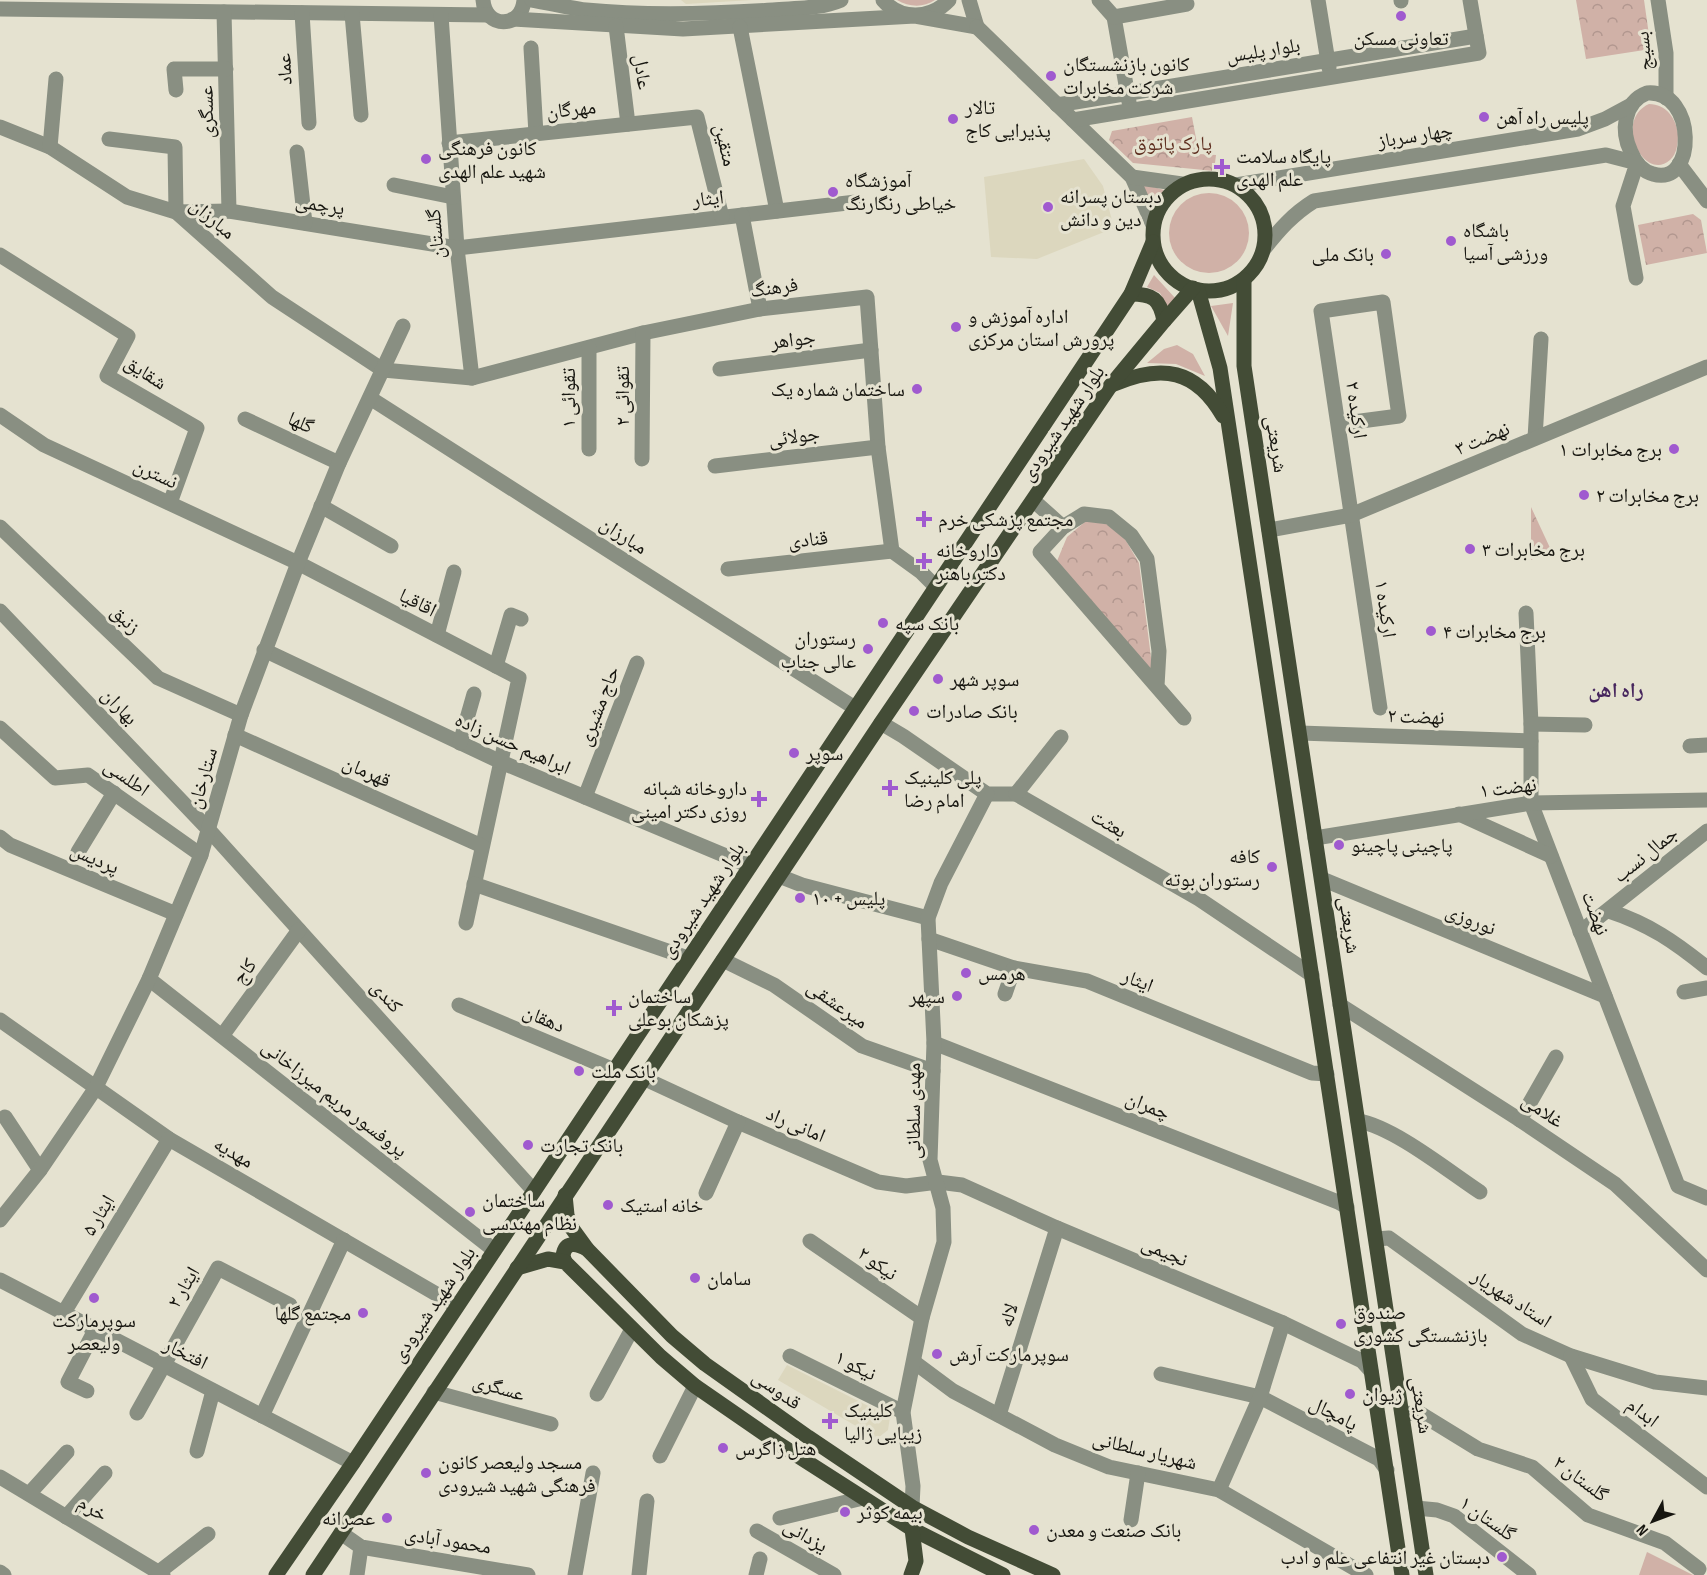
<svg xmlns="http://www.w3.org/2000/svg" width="1707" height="1575" viewBox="0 0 1707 1575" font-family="'Sofia Sans Condensed','Noto Naskh Arabic',sans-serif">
	<defs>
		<pattern id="park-crowns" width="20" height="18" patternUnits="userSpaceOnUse" patternTransform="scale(1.5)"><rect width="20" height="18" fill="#d0b1a7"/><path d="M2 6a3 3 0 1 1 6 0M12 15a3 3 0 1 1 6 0" fill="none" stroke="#b2978f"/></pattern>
	</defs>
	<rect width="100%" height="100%" fill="#e5e2d0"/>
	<g fill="#dcd7be">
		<polygon points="681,0 752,0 686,4"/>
		<polygon points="1084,159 1103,186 1114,228 1037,259 991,257 984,177"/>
		<polygon points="787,1365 890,1417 888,1430 879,1437 868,1436 861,1429 778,1380"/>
	</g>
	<g fill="#d0b1a7">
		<path d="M897 0H935C923 8 909 7 897 0Z"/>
		<path d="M1649 104C1666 104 1676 118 1678 134 1678 143 1677 154 1670 160 1644 183 1613 120 1649 104Z"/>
		<polygon points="1140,183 1164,190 1151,208"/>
		<circle cx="1209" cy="233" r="40"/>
		<polygon points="1154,275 1176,299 1167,307 1160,293 1147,287"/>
		<polygon points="1233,303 1228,336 1211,306"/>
		<polygon points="1177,345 1193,354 1205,376 1176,364 1147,363 1164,349"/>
		<polygon points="1647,1552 1693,1575 1639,1575"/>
	</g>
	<g fill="url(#park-crowns)">
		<polygon points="1576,0 1644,0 1651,49 1586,59"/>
		<polygon points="1192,117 1199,154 1216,155 1214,171 1133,163 1109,140 1112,131"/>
		<polygon points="1693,214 1701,220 1707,253 1646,265 1638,225"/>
		<polygon points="1531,507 1551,550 1531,560"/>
		<polygon points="1086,521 1107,524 1125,539 1139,563 1153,673 1057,561 1067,537"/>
	</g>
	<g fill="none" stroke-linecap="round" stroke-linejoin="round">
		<g stroke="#898f82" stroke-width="15">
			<path d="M483 0C485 29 522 29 524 0"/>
			<path d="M532 0C550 3 568 8 586 10 648 16 712 14 773 10 796 8 820 9 841 0"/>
			<path d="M883 0C901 21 931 19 949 0"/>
			<polyline points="969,0 977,27"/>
			<polyline points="1099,0 1114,17 1129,102"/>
			<polyline points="1318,0 1329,68"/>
			<polyline points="1401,0 1401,1"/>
			<polyline points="1658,0 1666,53 1666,98"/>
			<polyline points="0,9 488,15"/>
			<polyline points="224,12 229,211"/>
			<polyline points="302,13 309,123"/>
			<polyline points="352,14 361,115"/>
			<polyline points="441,15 457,248 472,378"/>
			<polyline points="1114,17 1187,4"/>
			<polyline points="513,19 683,29 915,16 977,27"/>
			<polyline points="616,26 628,124"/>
			<polyline points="740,27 777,211"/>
			<polyline points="977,27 1132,177 1153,225"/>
			<polyline points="531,48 536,134"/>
			<polyline points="176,90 174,69 226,69"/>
			<path d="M1647 93C1697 89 1697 188 1653 174 1642 171 1635 162 1631 152 1621 132 1623 102 1647 93Z"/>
			<polyline points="1057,105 1476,36"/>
			<polyline points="1073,120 1479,53 1470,0"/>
			<polyline points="0,127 50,147 127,197 176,212 272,297 383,370 472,378 643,333 760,309 867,297 878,447 892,551 921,572 936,587"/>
			<polyline points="109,139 175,147 176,212 229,211 457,248 856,202"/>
			<polyline points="449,143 697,117 722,217"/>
			<polyline points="50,147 56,79"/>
			<polyline points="297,152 305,223"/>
			<polyline points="1679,164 1707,201"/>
			<polyline points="1132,177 1182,184"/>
			<polyline points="394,185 453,197"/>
			<polyline points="1236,185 1578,129 1605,119 1631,105"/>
			<polyline points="742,215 760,309"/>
			<path d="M1264 249C1279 230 1293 214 1314 201L1606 155 1637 163 1623 206 1636 278"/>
			<polyline points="0,255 128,336 107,376 197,428 170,503"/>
			<polyline points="720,369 871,350"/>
			<polyline points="370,398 855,708"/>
			<polyline points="0,415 44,445 298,563 519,678 466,923"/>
			<polyline points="245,419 339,463"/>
			<path d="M1338 424 1399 416 1383 302 1321 311C1341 443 1360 576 1380 708"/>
			<polyline points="1535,438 1541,339"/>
			<polyline points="589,449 589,348"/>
			<polyline points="642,459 643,333"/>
			<polyline points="715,466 878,447"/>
			<polyline points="1034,501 1063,527"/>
			<polyline points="321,506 391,546"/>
			<polyline points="0,527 158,678 241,715"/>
			<polyline points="1269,530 1351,515 1707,367"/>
			<polyline points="728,569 892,551"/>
			<polyline points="0,611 209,830 534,1191"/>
			<polyline points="1526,613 1531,724 1531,803 1678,1186 1707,1198"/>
			<polyline points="437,635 454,572"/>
			<polyline points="264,650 501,762 750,866"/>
			<polyline points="496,666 511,615 521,619"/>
			<polyline points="1157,686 1159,651 1147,559 1131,535 1109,517 1084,514 1063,527 1040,552 1184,718"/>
			<polyline points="881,723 903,736 987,794 1016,794 1199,899 1312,975"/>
			<polyline points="1531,724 1585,725"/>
			<polyline points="0,728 55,778 88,775 201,855"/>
			<polyline points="1300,733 1531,741"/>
			<polyline points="235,735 482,846"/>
			<polyline points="460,743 474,694"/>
			<polyline points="1690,746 1707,745"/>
			<polyline points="1016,794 1061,737"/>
			<polyline points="585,797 637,663"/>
			<polyline points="1459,814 1551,856"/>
			<polyline points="0,837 10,845 176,914"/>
			<polyline points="1315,838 1531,803 1707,800"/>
			<polyline points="78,852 114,793"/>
			<polyline points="779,876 802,885 928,918"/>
			<polyline points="1322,879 1605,996"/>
			<polyline points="474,884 688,958"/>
			<path d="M1609 911C1649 924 1675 942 1707 968"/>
			<polyline points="1580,932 1707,831"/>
			<polyline points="929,939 1014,968 1087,981 1312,1073 1327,1074"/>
			<polyline points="723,960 774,985 862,1046 933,1071"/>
			<polyline points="149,979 494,1250"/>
			<polyline points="1684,992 1707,988"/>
			<polyline points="1005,994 1014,968"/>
			<polyline points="459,1005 614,1070"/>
			<polyline points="1340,1005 1520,1120 1615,1184 1707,1270"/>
			<polyline points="0,1020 169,1139 457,1306"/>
			<polyline points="222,1036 299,930"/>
			<polyline points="934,1043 1338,1202 1347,1207"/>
			<polyline points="643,1078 738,1122 878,1182 906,1186 938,1182 962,1185 1057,1228 1283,1323 1362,1361 1371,1371"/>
			<polyline points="5,1117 40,1170"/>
			<polyline points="1520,1120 1556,1057"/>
			<path d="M1358 1121C1394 1127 1448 1171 1480 1192"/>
			<polyline points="706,1193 738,1122"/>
			<polyline points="0,1220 40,1170 95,1089 149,979 201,855 241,715 298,563 339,463 403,326"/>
			<polyline points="1376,1239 1389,1238 1522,1334 1571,1356 1655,1382 1707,1388"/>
			<polyline points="810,1241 922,1318"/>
			<polyline points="0,1280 353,1463"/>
			<polyline points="63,1314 169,1139"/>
			<polyline points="790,1356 903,1412"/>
			<polyline points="1571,1356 1592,1399 1707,1487"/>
			<polyline points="914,1362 953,1391 1055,1445 1109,1467 1219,1490 1366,1575"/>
			<polyline points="1161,1374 1260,1397 1379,1459 1387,1470"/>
			<polyline points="87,1391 68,1382 95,1330"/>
			<polyline points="434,1392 551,1424"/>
			<polyline points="597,1394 632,1329"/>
			<polyline points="137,1413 218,1268 290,1305"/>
			<polyline points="1402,1413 1421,1414 1478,1449 1532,1467 1588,1515 1665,1543 1699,1569"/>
			<polyline points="999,1415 1057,1228"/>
			<polyline points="262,1416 344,1240"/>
			<polyline points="197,1451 213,1391"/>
			<polyline points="660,1456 695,1386"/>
			<polyline points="0,1477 163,1575"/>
			<polyline points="1219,1490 1260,1397 1283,1323"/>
			<polyline points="29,1494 67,1452"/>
			<polyline points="912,1507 913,1486 903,1412 922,1318 944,1242 943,1208 930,1160 934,1043 928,918 941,883 987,794"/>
			<polyline points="1416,1508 1437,1510 1454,1516 1529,1575"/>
			<polyline points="66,1517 105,1473"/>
			<polyline points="780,1518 863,1498"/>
			<polyline points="1131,1520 1138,1473"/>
			<polyline points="757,1531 834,1575"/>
			<polyline points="341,1533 361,1547 528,1575"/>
			<polyline points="0,1572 4,1575"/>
			<polyline points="159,1572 208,1534"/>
			<polyline points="357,1575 361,1547"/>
			<polyline points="575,1575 593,1473"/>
			<polyline points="639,1575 647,1501"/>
			<polyline points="756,1575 760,1559"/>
		</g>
		<g stroke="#434c36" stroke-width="15">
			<circle cx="1209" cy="235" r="56"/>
			<polyline points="1244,280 1244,366 1426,1575"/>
			<polyline points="1198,290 1220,368 1402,1575"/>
			<path d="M1131 294C1153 294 1160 299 1164 321"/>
			<path d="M1114 384C1162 364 1196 369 1223 416"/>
			<polyline points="565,1195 567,1215 571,1227 587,1249 672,1336 705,1364 808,1437 912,1507 968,1537 1053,1575"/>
			<path d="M565 1262 563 1256C565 1241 576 1243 587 1249"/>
			<polyline points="517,1268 548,1259 565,1262 661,1357 695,1386 776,1442 912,1529 1003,1575"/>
			<polyline points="276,1575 353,1463 1131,294 1153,242"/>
			<polyline points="313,1575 881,723 1111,385 1164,321 1193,288"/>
			<polyline points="911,1575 916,1561 912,1529"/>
		</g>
	</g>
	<g fill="#a05acf" stroke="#e5e2d0" stroke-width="2">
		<circle cx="1401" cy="16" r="6"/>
		<circle cx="1051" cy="76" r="6"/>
		<circle cx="1484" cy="117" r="6"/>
		<circle cx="953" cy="119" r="6"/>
		<circle cx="426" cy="159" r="6"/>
		<path d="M1219 158h6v6h6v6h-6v6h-6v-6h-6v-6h6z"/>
		<circle cx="833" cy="192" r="6"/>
		<circle cx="1048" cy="207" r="6"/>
		<circle cx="1451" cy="241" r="6"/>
		<circle cx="1386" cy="254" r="6"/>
		<circle cx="956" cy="327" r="6"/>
		<circle cx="917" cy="389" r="6"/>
		<circle cx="1674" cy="449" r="6"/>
		<circle cx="1584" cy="495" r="6"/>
		<path d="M921 510h6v6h6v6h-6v6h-6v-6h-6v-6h6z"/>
		<circle cx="1470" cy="549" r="6"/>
		<path d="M921 552h6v6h6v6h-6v6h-6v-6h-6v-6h6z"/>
		<circle cx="883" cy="623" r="6"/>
		<circle cx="1431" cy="631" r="6"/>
		<circle cx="868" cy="649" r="6"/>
		<circle cx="938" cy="679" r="6"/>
		<circle cx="914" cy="711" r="6"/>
		<circle cx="794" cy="753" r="6"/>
		<path d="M887 779h6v6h6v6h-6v6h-6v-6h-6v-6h6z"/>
		<path d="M756 790h6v6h6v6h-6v6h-6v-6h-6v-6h6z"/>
		<circle cx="1339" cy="845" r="6"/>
		<circle cx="1272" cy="867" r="6"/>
		<circle cx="800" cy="898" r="6"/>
		<circle cx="966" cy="973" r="6"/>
		<circle cx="957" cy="996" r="6"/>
		<path d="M611 999h6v6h6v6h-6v6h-6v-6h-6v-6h6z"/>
		<circle cx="579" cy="1071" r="6"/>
		<circle cx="528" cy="1145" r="6"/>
		<circle cx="608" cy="1205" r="6"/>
		<circle cx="470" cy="1212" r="6"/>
		<circle cx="695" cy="1278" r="6"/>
		<circle cx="94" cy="1298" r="6"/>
		<circle cx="363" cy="1313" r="6"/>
		<circle cx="1341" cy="1324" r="6"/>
		<circle cx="937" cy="1354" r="6"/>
		<circle cx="1350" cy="1394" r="6"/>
		<path d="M827 1412h6v6h6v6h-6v6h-6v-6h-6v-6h6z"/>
		<circle cx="723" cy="1448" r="6"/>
		<circle cx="426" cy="1473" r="6"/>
		<circle cx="845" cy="1512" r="6"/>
		<circle cx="387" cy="1518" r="6"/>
		<circle cx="1034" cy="1530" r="6"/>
		<circle cx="1502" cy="1557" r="6"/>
	</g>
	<g text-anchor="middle" stroke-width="6" stroke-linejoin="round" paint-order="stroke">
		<g font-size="20" fill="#16150f" stroke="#e5e2d0" text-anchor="start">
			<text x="1401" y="45" text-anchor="middle">تعاونی مسکن</text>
			<text x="1063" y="71">کانون بازنشستگان<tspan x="1063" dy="23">شرکت مخابرات</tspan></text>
			<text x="965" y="114">تالار<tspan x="965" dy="23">پذیرایی کاج</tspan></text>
			<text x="1496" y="124">پلیس راه آهن</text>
			<text x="438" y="155">کانون فرهنگی<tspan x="438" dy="23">شهید علم الهدی</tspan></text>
			<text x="1236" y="163">پایگاه سلامت<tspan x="1236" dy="23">علم الهدی</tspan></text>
			<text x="845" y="187">آموزشگاه<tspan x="845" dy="23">خیاطی رنگارنگ</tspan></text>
			<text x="1060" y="203">دبستان پسرانه<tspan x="1060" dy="23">دین و دانش</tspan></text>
			<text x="1463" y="237">باشگاه<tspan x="1463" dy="23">ورزشی آسیا</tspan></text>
			<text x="1374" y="261" text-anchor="end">بانک ملی</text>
			<text x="968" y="323">اداره آموزش و<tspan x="968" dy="23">پرورش استان مرکزی</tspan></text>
			<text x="905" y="396" text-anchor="end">ساختمان شماره یک</text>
			<text x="1662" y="456" text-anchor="end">برج مخابرات ۱</text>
			<text x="1596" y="502">برج مخابرات ۲</text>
			<text x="938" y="526">مجتمع پزشکی خرم</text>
			<text x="1482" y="556">برج مخابرات ۳</text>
			<text x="936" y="557">داروخانه<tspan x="936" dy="23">دکتر باهنر</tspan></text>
			<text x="895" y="630">بانک سپه</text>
			<text x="1443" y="638">برج مخابرات ۴</text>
			<text x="856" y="645" text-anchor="end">رستوران<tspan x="856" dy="23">عالی جناب</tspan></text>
			<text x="950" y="686">سوپر شهر</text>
			<text x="926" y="718">بانک صادرات</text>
			<text x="806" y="760">سوپر</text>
			<text x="904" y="784">پلی کلینیک<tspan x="904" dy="23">امام رضا</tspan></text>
			<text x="747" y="795" text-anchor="end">داروخانه شبانه<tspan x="747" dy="23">روزی دکتر امینی</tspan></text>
			<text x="1351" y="852">پاچینی پاچینو</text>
			<text x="1260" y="863" text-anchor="end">کافه<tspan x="1260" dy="23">رستوران بوته</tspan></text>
			<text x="812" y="905">پلیس + ۱۰</text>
			<text x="978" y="980">هرمس</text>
			<text x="628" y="1003">ساختمان<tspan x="628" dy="23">پزشکان بوعلی</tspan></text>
			<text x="945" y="1003" text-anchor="end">سپهر</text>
			<text x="591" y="1078">بانک ملت</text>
			<text x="540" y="1152">بانک تجارت</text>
			<text x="482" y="1207">ساختمان<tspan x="482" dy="23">نظام مهندسی</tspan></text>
			<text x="620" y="1212">خانه استیک</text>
			<text x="707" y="1285">سامان</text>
			<text x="1353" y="1319">صندوق<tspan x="1353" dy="23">بازنشستگی کشوری</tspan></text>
			<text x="351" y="1320" text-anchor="end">مجتمع گلها</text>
			<text x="94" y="1327" text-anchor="middle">سوپرمارکت<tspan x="94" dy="23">ولیعصر</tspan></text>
			<text x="949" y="1361">سوپرمارکت آرش</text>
			<text x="1362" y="1401">ژیوان</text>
			<text x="844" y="1417">کلینیک<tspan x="844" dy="23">زیبایی ژالیا</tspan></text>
			<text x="735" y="1455">هتل زاگرس</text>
			<text x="438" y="1469">مسجد ولیعصر کانون<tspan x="438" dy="23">فرهنگی شهید شیرودی</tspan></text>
			<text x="857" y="1519">بیمه کوثر</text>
			<text x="375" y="1525" text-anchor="end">عصرانه</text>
			<text x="1046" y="1537">بانک صنعت و معدن</text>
			<text x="1490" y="1564" text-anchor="end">دبستان غیر انتفاعی علم و ادب</text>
		</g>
		<g font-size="20" fill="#16150f" stroke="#e5e2d0">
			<text transform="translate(1263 50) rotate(-9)" y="7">بلوار پلیس</text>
			<text transform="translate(1643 51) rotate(-95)" y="7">بسیج</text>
			<text transform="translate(284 69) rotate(-93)" y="7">عماد</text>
			<text transform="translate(643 72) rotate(83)" y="7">عادل</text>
			<text transform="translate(571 109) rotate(-6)" y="7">مهرگان</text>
			<text transform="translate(206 112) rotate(-91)" y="7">عسگری</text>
			<text transform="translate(1415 135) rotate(-9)" y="7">چهار سرباز</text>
			<text transform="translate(726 145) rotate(77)" y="7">متقین</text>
			<text transform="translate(708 198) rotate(-6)" y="7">ایثار</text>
			<text transform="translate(320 204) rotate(9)" y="7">پرچمی</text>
			<text transform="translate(213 218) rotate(40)" y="7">مبارزان</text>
			<text transform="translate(435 234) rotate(-95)" y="7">گلستان</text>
			<text transform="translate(774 287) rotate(-8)" y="7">فرهنگ</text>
			<text transform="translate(793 339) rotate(-7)" y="7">جواهر</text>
			<text transform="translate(146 372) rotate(33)" y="7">شقایق</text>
			<text transform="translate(622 396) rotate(-90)" y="7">تقوائی ۲</text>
			<text transform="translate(568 398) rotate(-90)" y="7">تقوائی ۱</text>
			<text transform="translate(1357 410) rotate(82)" y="7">ارکیده ۲</text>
			<text transform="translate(301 422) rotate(25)" y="7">گلها</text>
			<text transform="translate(1062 423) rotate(-56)" y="7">بلوار شهید شیرودی</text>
			<text transform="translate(794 436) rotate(-7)" y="7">جولائی</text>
			<text transform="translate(1482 438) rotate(-23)" y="7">نهضت ۳</text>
			<text transform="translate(1277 444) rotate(81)" y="7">شریعتی</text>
			<text transform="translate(156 473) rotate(25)" y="7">نسترن</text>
			<text transform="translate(624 535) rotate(33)" y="7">مبارزان</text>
			<text transform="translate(808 539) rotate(-6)" y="7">قنادی</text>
			<text transform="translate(418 602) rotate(27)" y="7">اقاقیا</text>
			<text transform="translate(1386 609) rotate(82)" y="7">ارکیده ۱</text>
			<text transform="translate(126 619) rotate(44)" y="7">زنبق</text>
			<text transform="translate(120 706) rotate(46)" y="7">بهاران</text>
			<text transform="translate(598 706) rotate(-69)" y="7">حاج مشیری</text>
			<text transform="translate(1416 716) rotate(2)" y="7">نهضت ۲</text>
			<text transform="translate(513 743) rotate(24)" y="7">ابراهیم حسن زاده</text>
			<text transform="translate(367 771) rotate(24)" y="7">قهرمان</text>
			<text transform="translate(127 777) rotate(35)" y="7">اطلسی</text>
			<text transform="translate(202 778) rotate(-74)" y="7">ستارخان</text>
			<text transform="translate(1508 787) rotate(-7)" y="7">نهضت ۱</text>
			<text transform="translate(1109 823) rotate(30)" y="7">بعثت</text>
			<text transform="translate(1645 854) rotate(-39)" y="7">جمال نسب</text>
			<text transform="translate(95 858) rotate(23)" y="7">پردیس</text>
			<text transform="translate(702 900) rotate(-56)" y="7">بلوار شهید شیرودی</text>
			<text transform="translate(1596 913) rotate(69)" y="7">نهضت</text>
			<text transform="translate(1471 919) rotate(22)" y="7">نوروزی</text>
			<text transform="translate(1350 925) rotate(82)" y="7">شریعتی</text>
			<text transform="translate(244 971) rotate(-54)" y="7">کاج</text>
			<text transform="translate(1138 980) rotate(22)" y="7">ایثار</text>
			<text transform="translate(387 996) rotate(48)" y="7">کندی</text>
			<text transform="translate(838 1004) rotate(35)" y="7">میرعشقی</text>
			<text transform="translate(544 1018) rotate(23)" y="7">دهقان</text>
			<text transform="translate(335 1098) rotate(38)" y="7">پروفسور مریم میرزاخانی</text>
			<text transform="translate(1148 1105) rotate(22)" y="7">چمران</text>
			<text transform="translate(1543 1110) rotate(34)" y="7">غلامی</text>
			<text transform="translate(913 1111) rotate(-90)" y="7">مهدی سلطانی</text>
			<text transform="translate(796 1124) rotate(23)" y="7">امانی راد</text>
			<text transform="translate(234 1152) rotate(30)" y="7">مهدیه</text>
			<text transform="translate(98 1215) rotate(-59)" y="7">ایثار ۵</text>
			<text transform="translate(1165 1251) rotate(23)" y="7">نجیمی</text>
			<text transform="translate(878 1263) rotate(35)" y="7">نیکو ۲</text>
			<text transform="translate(183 1287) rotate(-60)" y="7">ایثار ۲</text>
			<text transform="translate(1512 1298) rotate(33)" y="7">استاد شهریار</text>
			<text transform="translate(433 1304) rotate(-56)" y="7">بلوار شهید شیرودی</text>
			<text transform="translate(1008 1315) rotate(-73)" y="7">لاله</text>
			<text transform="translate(186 1353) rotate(27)" y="7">افتخار</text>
			<text transform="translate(856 1365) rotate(27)" y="7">نیکو ۱</text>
			<text transform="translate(499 1387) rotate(16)" y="7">عسگری</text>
			<text transform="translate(777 1389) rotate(35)" y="7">قدوسی</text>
			<text transform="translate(1422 1405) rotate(81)" y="7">شریعتی</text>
			<text transform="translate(1643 1412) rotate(37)" y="7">ابدام</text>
			<text transform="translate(1334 1413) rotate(28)" y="7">پامچال</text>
			<text transform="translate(1145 1450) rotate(14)" y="7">شهریار سلطانی</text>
			<text transform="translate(1581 1478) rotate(37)" y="7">گلستان ۲</text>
			<text transform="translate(93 1508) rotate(31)" y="7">خرم</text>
			<text transform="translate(1488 1518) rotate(35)" y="7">گلستان ۱</text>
			<text transform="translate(806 1535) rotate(30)" y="7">یزدانی</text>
			<text transform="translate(448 1540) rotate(9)" y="7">محمود آبادی</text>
		</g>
		<g font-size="20" fill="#5d2d1e" stroke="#e5e2d0">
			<text x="1173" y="150">پارک پاتوق</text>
		</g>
		<g font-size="21" font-weight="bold" fill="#46255d" stroke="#e5e2d0">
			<text x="1616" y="697">راه اهن</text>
		</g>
	</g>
	<g transform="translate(1653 1521) rotate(229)" stroke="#e5e2d0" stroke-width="4.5" paint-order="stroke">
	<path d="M0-4.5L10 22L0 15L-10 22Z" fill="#16150f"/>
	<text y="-9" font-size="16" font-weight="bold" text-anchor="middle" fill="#16150f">N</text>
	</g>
</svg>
